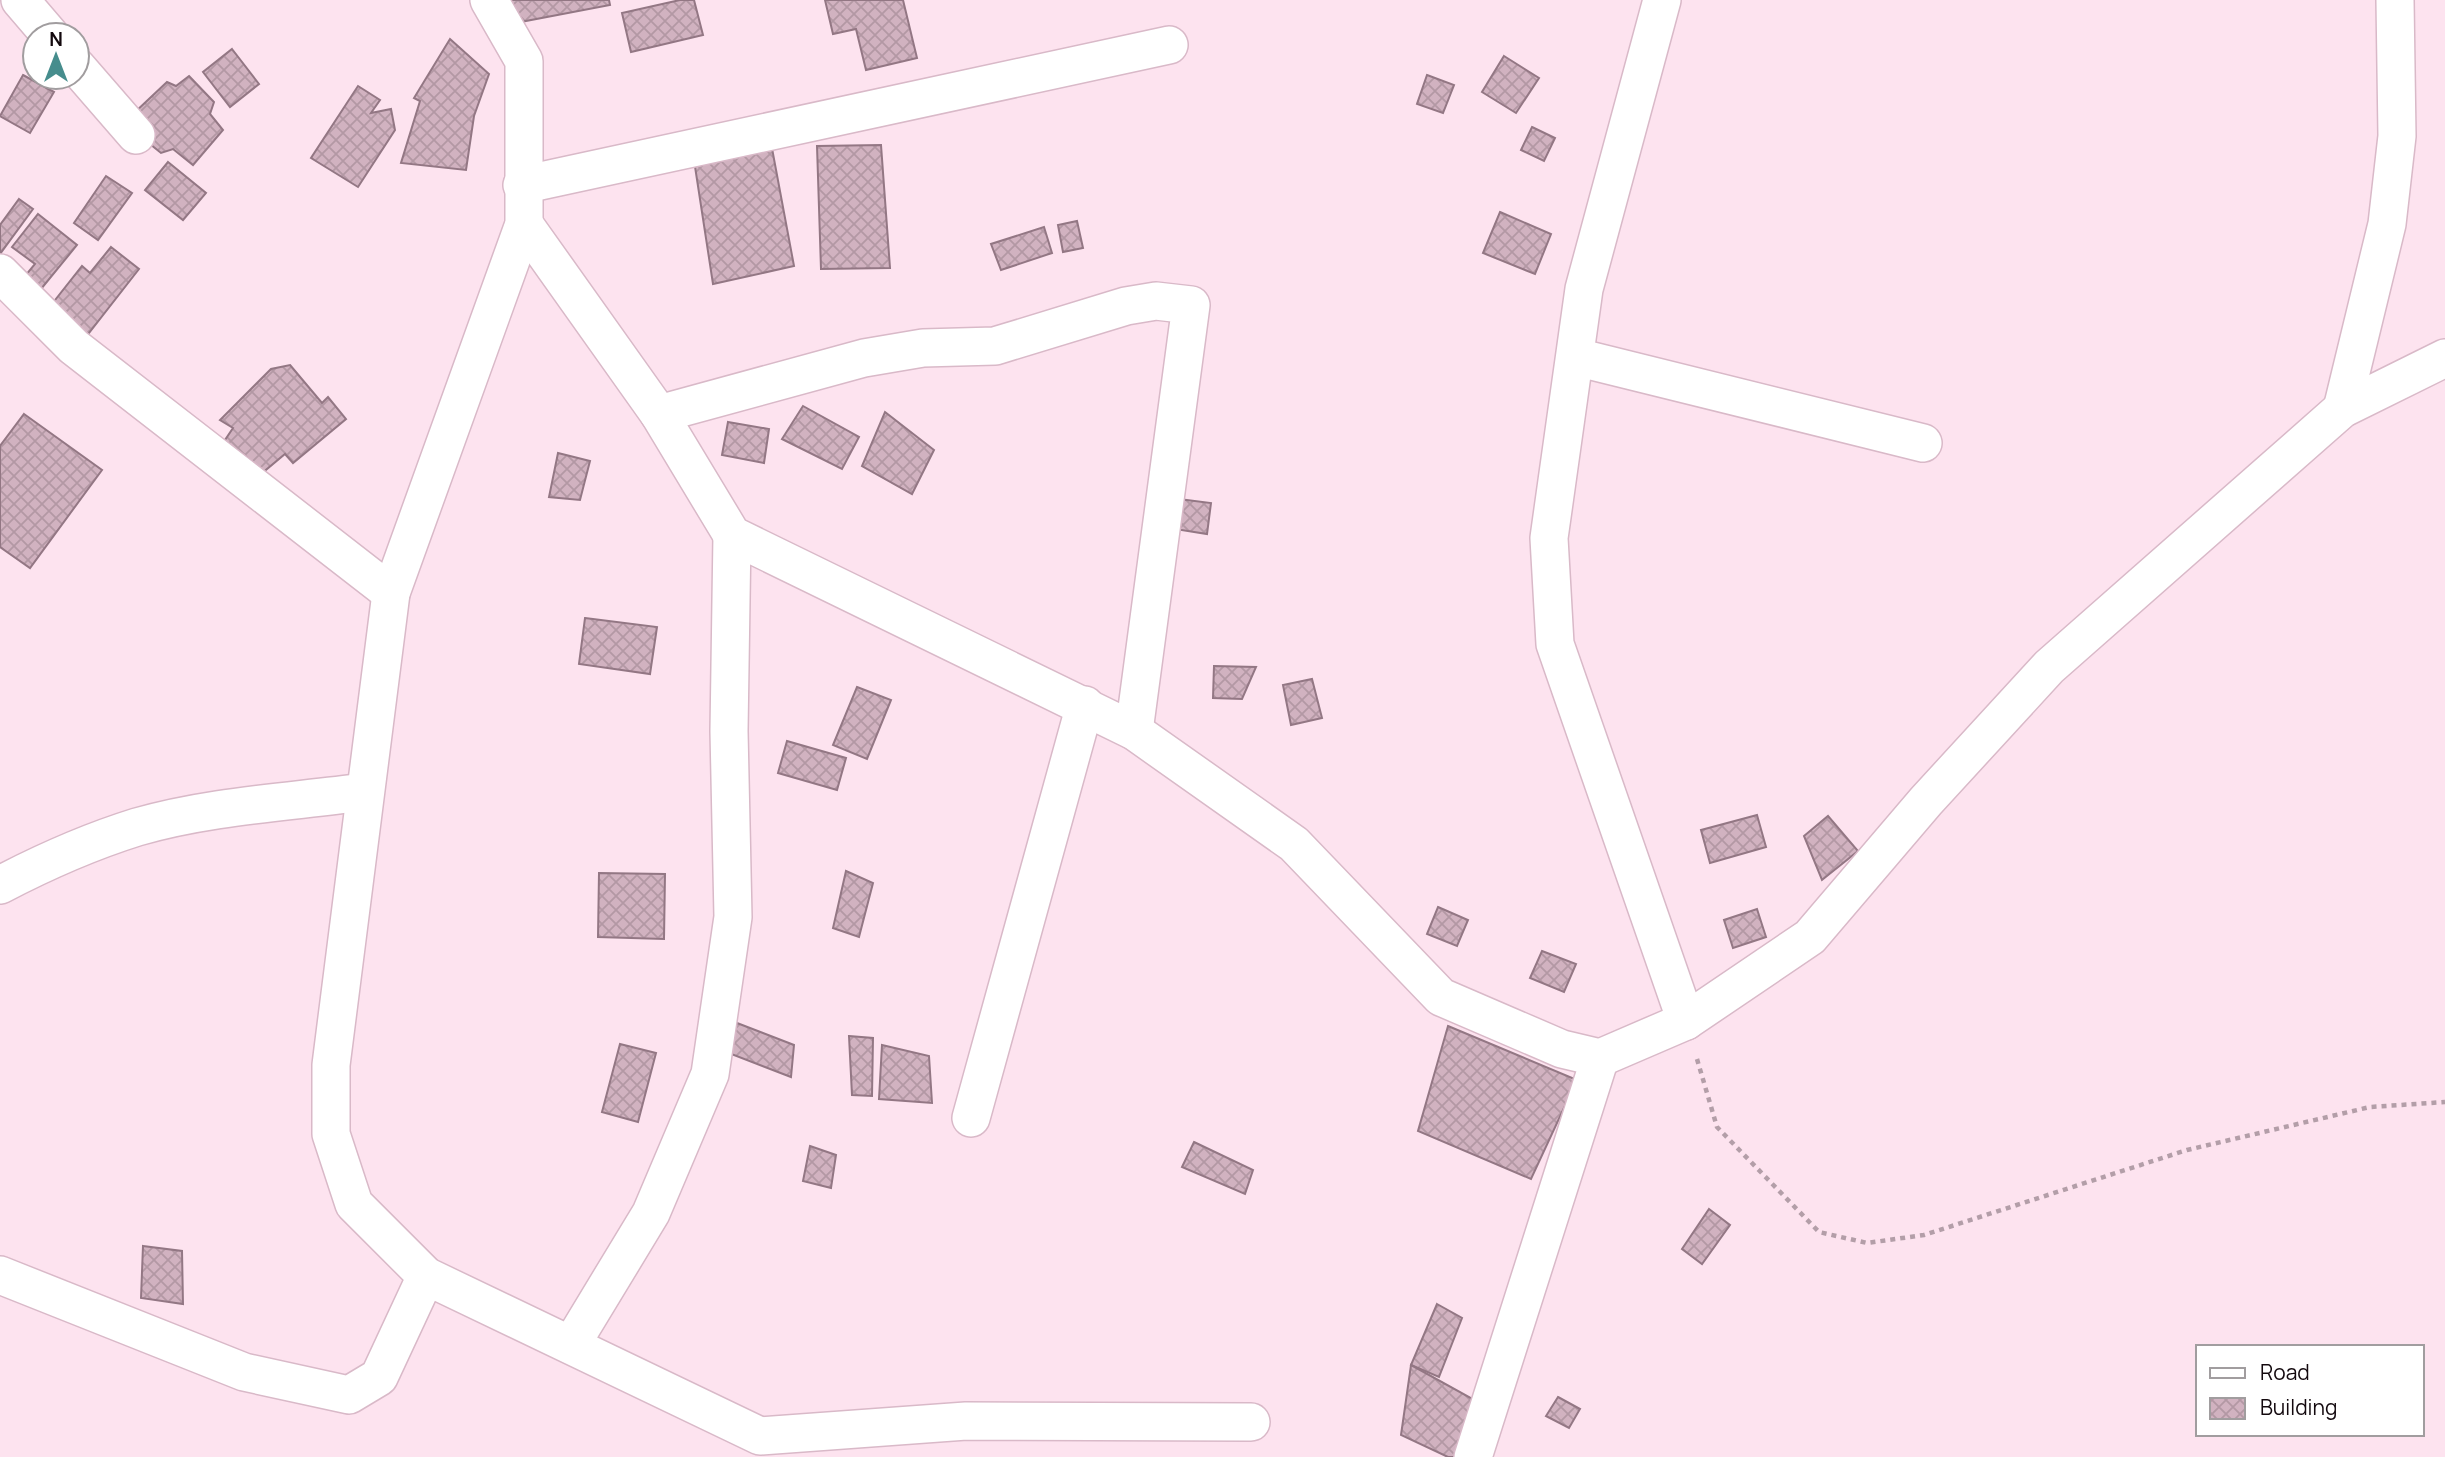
<svg xmlns="http://www.w3.org/2000/svg" width="2445" height="1457" viewBox="0 0 2445 1457" font-family="Manrope,sans-serif">
	<defs>
		<pattern id="building-cross-hatch" width="8" height="8" patternUnits="userSpaceOnUse" patternTransform="scale(1.75)"><rect width="8" height="8" fill="#d1b2c0"/><path d="M0 0l8 8M0 8l8-8" fill="none" stroke="#b398a4"/></pattern>
	</defs>
	<rect width="100%" height="100%" fill="#fde3ef"/>
	<g fill="url(#building-cross-hatch)" stroke="#937784" stroke-width="2">
		<polygon points="505,0 609,0 610,5 510,24"/>
		<polygon points="680,0 694,0 703,35 631,52 622,13"/>
		<polygon points="825,0 903,0 917,58 866,70 856,29 833,34"/>
		<polygon points="450,39 489,74 474,116 466,170 401,163 420,101 414,98"/>
		<polygon points="232,49 259,84 230,107 203,72"/>
		<polygon points="1504,56 1539,78 1516,113 1482,92"/>
		<polygon points="23,75 54,92 30,133 0,116"/>
		<polygon points="1427,75 1454,85 1443,113 1417,104"/>
		<polygon points="189,76 214,102 210,114 223,130 193,165 173,149 161,153 150,144 132,115 167,82 176,86"/>
		<polygon points="358,86 380,100 371,113 391,109 395,130 358,187 311,158"/>
		<polygon points="1532,127 1555,138 1544,161 1521,150"/>
		<polygon points="771,143 794,266 713,284 694,160"/>
		<polygon points="881,145 890,268 821,269 817,146"/>
		<polygon points="168,162 206,193 183,220 145,190"/>
		<polygon points="106,176 132,193 98,240 74,223"/>
		<polygon points="19,199 33,209 0,254 0,225"/>
		<polygon points="1500,212 1551,234 1535,274 1483,253"/>
		<polygon points="38,214 77,245 41,289 25,276 35,264 12,247"/>
		<polygon points="1077,221 1083,248 1063,252 1058,225"/>
		<polygon points="1044,227 1052,253 1001,270 991,244"/>
		<polygon points="111,247 139,269 85,338 48,309 82,266 90,273"/>
		<polygon points="290,365 322,403 328,397 346,419 293,463 285,454 255,479 223,443 233,428 220,420 271,369"/>
		<polygon points="803,406 859,437 842,469 782,439"/>
		<polygon points="885,412 934,450 912,494 862,466"/>
		<polygon points="24,414 102,470 30,568 0,547 0,446"/>
		<polygon points="728,422 769,429 764,463 722,455"/>
		<polygon points="558,453 590,461 580,500 549,497"/>
		<polygon points="1179,499 1211,503 1207,534 1175,529"/>
		<polygon points="585,618 657,627 650,674 579,664"/>
		<polygon points="1214,666 1256,667 1242,699 1213,698"/>
		<polygon points="1312,679 1322,718 1291,725 1283,685"/>
		<polygon points="857,687 891,700 867,759 833,745"/>
		<polygon points="787,741 846,758 837,790 778,773"/>
		<polygon points="1757,815 1766,847 1710,863 1701,830"/>
		<polygon points="1828,816 1858,851 1822,880 1804,836"/>
		<polygon points="846,871 873,883 859,937 833,928"/>
		<polygon points="599,873 665,874 664,939 598,937"/>
		<polygon points="1438,907 1468,920 1457,946 1427,934"/>
		<polygon points="1757,909 1766,937 1733,948 1724,920"/>
		<polygon points="1542,951 1576,964 1564,992 1530,978"/>
		<polygon points="737,1023 794,1045 791,1077 726,1052"/>
		<polygon points="1448,1026 1577,1080 1531,1179 1418,1131"/>
		<polygon points="849,1036 873,1038 872,1096 852,1095"/>
		<polygon points="620,1044 656,1053 638,1122 602,1112"/>
		<polygon points="882,1045 929,1056 932,1103 879,1099"/>
		<polygon points="1194,1142 1253,1170 1245,1194 1182,1167"/>
		<polygon points="810,1146 836,1155 831,1188 803,1181"/>
		<polygon points="1709,1209 1730,1225 1702,1264 1682,1249"/>
		<polygon points="143,1246 182,1251 183,1304 141,1298"/>
		<polygon points="1437,1304 1462,1318 1439,1377 1411,1365"/>
		<polygon points="1411,1365 1489,1408 1459,1457 1448,1457 1401,1435"/>
		<polygon points="1558,1397 1580,1409 1569,1428 1546,1416"/>
	</g>
	<g fill="none" stroke-linecap="round" stroke-linejoin="round">
		<g stroke="#d9b9c8" stroke-width="40">
			<g id="street">
				<polyline points="20,0 50,35"/>
				<polyline points="489,0 524,61 524,224 391,593 331,1065 331,1134 354,1204 426,1276 760,1436 966,1421 1251,1422"/>
				<polyline points="1662,0 1584,289 1549,538 1555,644 1686,1021"/>
				<polyline points="77,67 136,135"/>
				<polyline points="522,185 1169,45"/>
				<polyline points="524,224 659,414 732,535 1134,731 1294,844 1441,997 1562,1049 1600,1058 1686,1021 1810,937 1926,801 2049,667 2342,409 2445,358"/>
				<polyline points="0,273 74,347 391,593"/>
				<polyline points="1576,357 1923,443"/>
				<polyline points="2342,409 2387,224 2397,136 2395,0"/>
				<polyline points="659,414 864,358 923,348 995,346 1126,306 1156,301 1191,305 1134,731"/>
				<path d="M0 885C44 862 89 842 137 827 209 806 289 802 363 792"/>
				<polyline points="971,1118 1085,705"/>
				<polyline points="0,1275 244,1372 349,1395 379,1377 426,1276"/>
				<polyline points="571,1345 651,1213 710,1074 733,917 729,731 732,535"/>
				<polyline points="1473,1457 1600,1058"/>
			</g>
		</g>
		<polyline stroke="#b39ea8" stroke-width="4.5" stroke-dasharray="5 5" stroke-linecap="butt" points="1697,1059 1717,1127 1819,1232 1867,1243 1924,1235 2187,1150 2370,1107 2445,1102"/>
		<use href="#street" stroke="#fff" stroke-width="37"/>
	</g>
	<rect x="2196" y="1345" width="228" height="91" fill="#ffffff" stroke="#a19d9f" stroke-width="2"/>
	<rect x="2210" y="1368" width="35" height="10" fill="#ffffff" stroke="#a19d9f" stroke-width="2"/>
	<text x="2260" y="1380" font-size="21" fill="#13090e">Road</text>
	<rect x="2210" y="1398" width="35" height="21" fill="url(#building-cross-hatch)" stroke="#a19d9f" stroke-width="2"/>
	<text x="2260" y="1415" font-size="21" fill="#13090e">Building</text>
	<g transform="translate(56 56)"><circle r="33" fill="#ffffff" stroke="#a19d9f" stroke-width="2"/>
	<path d="M0-5L12 26L0 18L-12 26Z" fill="#468d8d"/>
	<text y="-10" font-size="19" font-weight="bold" text-anchor="middle" fill="#13090e">N</text>
	</g>
</svg>
